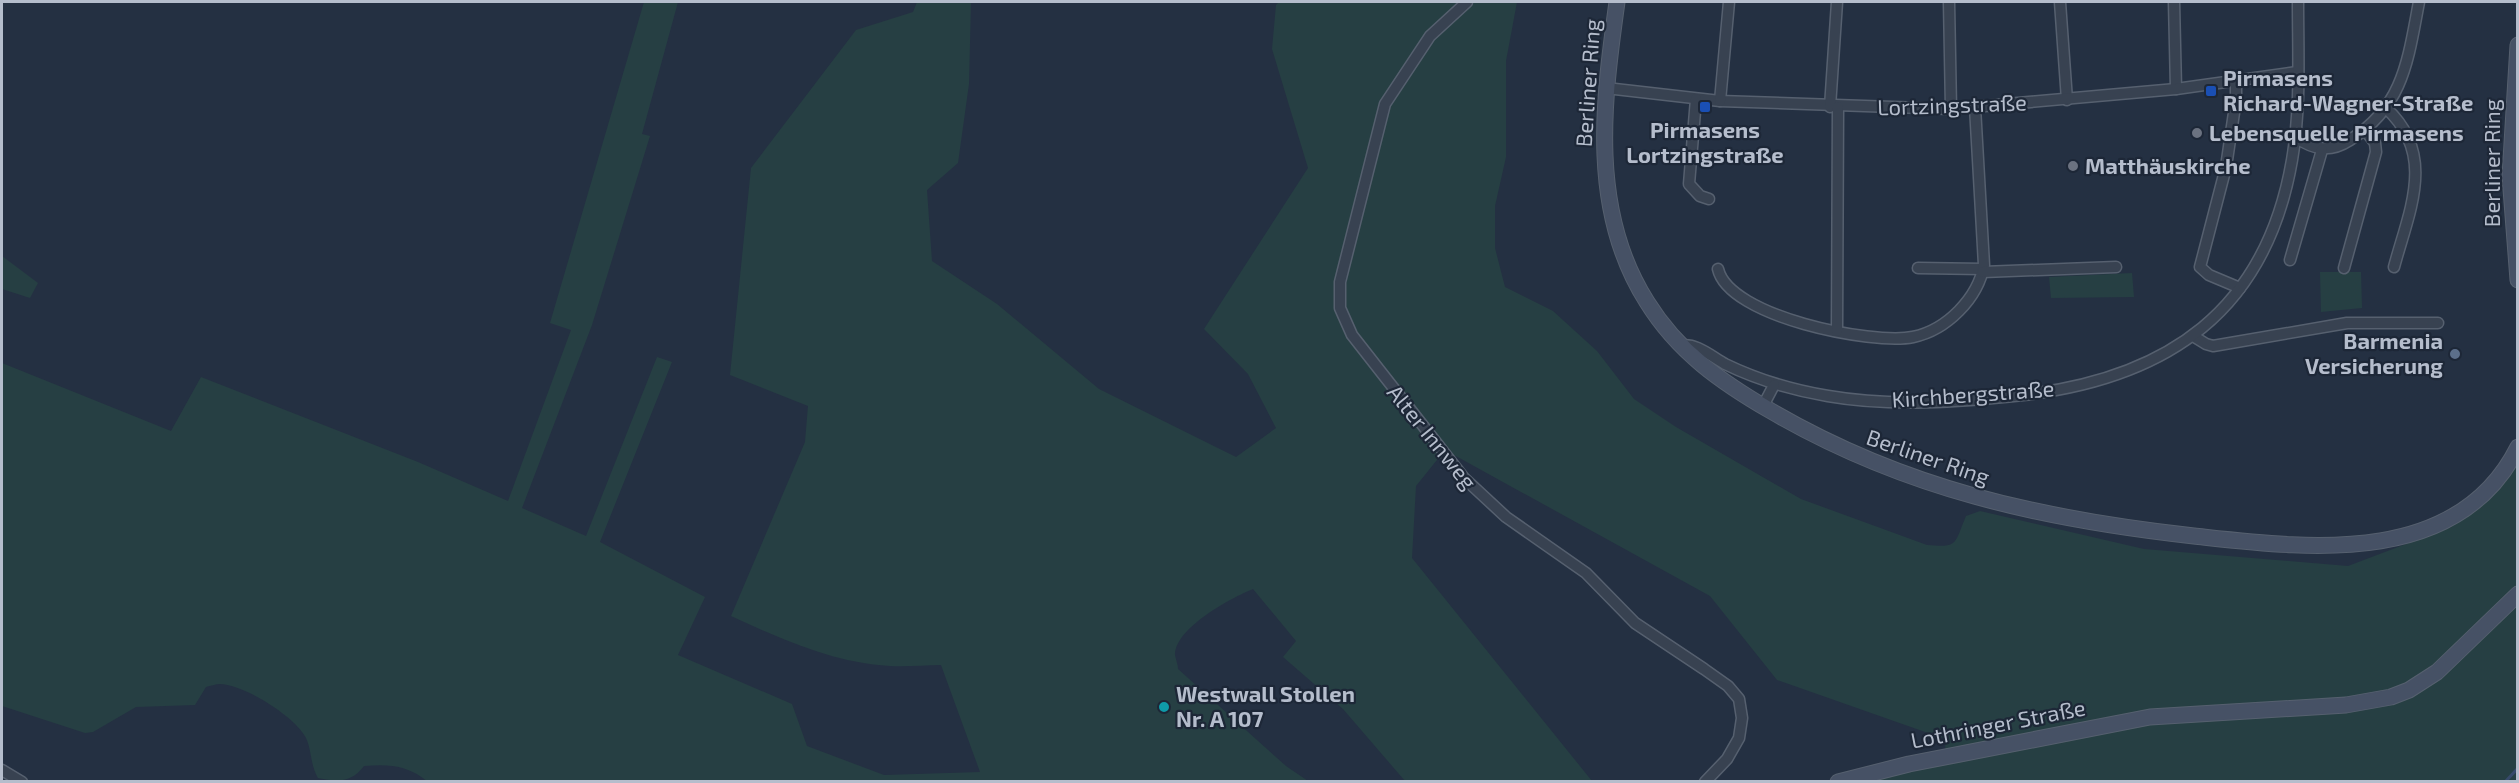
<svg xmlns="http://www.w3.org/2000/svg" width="2519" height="783" viewBox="0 0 2519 783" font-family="'Exo 2',sans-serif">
	<rect width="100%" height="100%" fill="#243042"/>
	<g fill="#263f43">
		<path d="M644 2H678L642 134 650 136 592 325 522 508 586 536 657 357 672 362 600 542 705 597 678 655 792 704 807 746 884 775 980 772 941 665C924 665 907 667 890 666 834 663 781 639 731 616L805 442 808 406 730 375 751 168 856 30 913 12 917 2H971L969 84 958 163 927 190 932 261 997 304 1099 389 1236 457 1276 428 1248 374 1204 329 1308 168 1272 49 1276 5 1279 2H1517L1506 61V157L1495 206V248L1505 287 1553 311 1597 351 1634 399 1676 427 1801 499 1927 545C1959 548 1954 544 1966 516L1980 511 2144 549 2348 566 2451 527 2496 491 2512 471 2517 458V781H1864L1946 764 1945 739 1777 680 1710 596 1445 450 1416 486 1412 558 1592 781H1405L1343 709 1283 657 1296 641 1253 589C1231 598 1175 628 1175 655 1176 660 1178 665 1178 669L1286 766 1308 781 428 782C408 765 389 764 364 766 351 783 338 782 318 778 310 764 312 751 306 738 296 717 243 684 220 684 216 684 210 686 206 687L195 705 136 707 93 732 85 733 2 706V363L171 431 201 377 418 462 508 501 571 330 550 323Z"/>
		<polygon points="2,256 38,283 30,298 2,289"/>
		<polygon points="2320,272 2361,272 2362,308 2321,312"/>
		<polygon points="2132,273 2134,297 2051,298 2049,277"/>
	</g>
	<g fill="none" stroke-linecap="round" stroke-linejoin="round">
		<polyline stroke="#374a6a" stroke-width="3" points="2505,782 2518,768"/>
		<g stroke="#56606f" stroke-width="13">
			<g id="street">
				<polyline points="1467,2 1430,36 1385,104 1340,282 1340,308 1352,335 1464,478 1506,517 1586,573 1635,623 1704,669 1728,686 1739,699 1742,718 1739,738 1727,759 1705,782"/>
				<polyline points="1949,2 1951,109"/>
				<polyline points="2060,2 2067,100"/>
				<polyline points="2174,2 2176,89"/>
				<polyline points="2236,81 2236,99 2226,167 2200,267 2209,275 2240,288"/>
				<polyline points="1606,88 1720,101 1951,109 2176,89 2297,72"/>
				<polyline points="1696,99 1689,184 1700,196 1709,199"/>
				<polyline points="1720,101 1729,2"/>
				<polyline points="1830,107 1837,2"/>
				<path d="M2386 108C2437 155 2409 211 2394 267"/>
				<path d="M2295 137C2314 150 2330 153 2350 140 2404 106 2408 59 2419 2"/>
				<polyline points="2290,260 2322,150"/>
				<polyline points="1918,268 1983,269"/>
				<polyline points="2344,268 2376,152 2375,143 2365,130"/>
				<path d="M1718 269C1729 317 1872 345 1913 337 1947 330 1978 298 1984 265L1975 107"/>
				<polyline points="1983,272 2116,267"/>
				<polyline points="1837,331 1838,107"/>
				<polyline points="2193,336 2206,344 2213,346 2347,323 2438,323"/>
				<path d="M1680 346C1696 342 1712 357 1725 364 1758 380 1792 390 1828 396 1891 407 1960 402 2023 395 2168 378 2266 311 2292 160 2301 108 2298 54 2298 2"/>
				<polyline points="1763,406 1774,385"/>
				<polyline points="2,770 22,782"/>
			</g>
		</g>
		<g stroke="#56606f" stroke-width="17">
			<g id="secondary">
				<path d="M1617 2C1603 102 1589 211 1647 302 1678 352 1721 382 1771 411 1905 489 2041 519 2194 536 2305 548 2457 569 2518 447"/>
				<polyline points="2518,45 2510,176 2518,280"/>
				<polyline points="1838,782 1909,764 2150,717 2346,705 2391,697 2409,690 2437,672 2518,594"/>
			</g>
		</g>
		<use href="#street" stroke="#384251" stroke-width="10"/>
		<use href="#secondary" stroke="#465165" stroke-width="15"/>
	</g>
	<g fill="#1a4fb4" stroke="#1d2737" stroke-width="2">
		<rect x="2205" y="85" width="12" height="12" rx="3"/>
		<rect x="1699" y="101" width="12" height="12" rx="3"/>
	</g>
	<g fill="#6b7280" stroke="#1d2737" stroke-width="2">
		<circle cx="2197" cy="133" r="6"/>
		<circle cx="2073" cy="166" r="6"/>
	</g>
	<circle fill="#5c6f8a" stroke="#1d2737" stroke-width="2" cx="2455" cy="354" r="6"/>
	<circle fill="#0f9aa8" stroke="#1d2737" stroke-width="2" cx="1164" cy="707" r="6"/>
	<g text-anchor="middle" stroke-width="4.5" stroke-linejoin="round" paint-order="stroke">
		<g font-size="22" font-weight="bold" fill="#b5bdcc" stroke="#1d2737" text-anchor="start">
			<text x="2223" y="86">Pirmasens<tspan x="2223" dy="25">Richard-Wagner-Straße</tspan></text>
			<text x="1705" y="138" text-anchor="middle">Pirmasens<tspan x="1705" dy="25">Lortzingstraße</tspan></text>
			<text x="2209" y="141">Lebensquelle Pirmasens</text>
			<text x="2085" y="174">Matthäuskirche</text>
			<text x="2443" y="349" text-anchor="end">Barmenia<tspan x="2443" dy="25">Versicherung</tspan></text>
			<text x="1176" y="702">Westwall Stollen<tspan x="1176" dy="25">Nr. A 107</tspan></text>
		</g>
		<g font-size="22" fill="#b5bdcc" stroke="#1d2737">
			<text transform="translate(1588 83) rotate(-86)" y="8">Berliner Ring</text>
			<text transform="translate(1952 105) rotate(-2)" y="8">Lortzingstraße</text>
			<text transform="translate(2492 163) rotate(-90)" y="8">Berliner Ring</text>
			<text transform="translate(1973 394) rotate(-4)" y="8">Kirchbergstraße</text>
			<text transform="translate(1432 437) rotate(51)" y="8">Alter Innweg</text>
			<text transform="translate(1928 457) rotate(19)" y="8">Berliner Ring</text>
			<text transform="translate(1998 724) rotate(-11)" y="8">Lothringer Straße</text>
		</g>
	</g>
	<rect width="2519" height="783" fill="none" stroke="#b5bdcc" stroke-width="6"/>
</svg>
